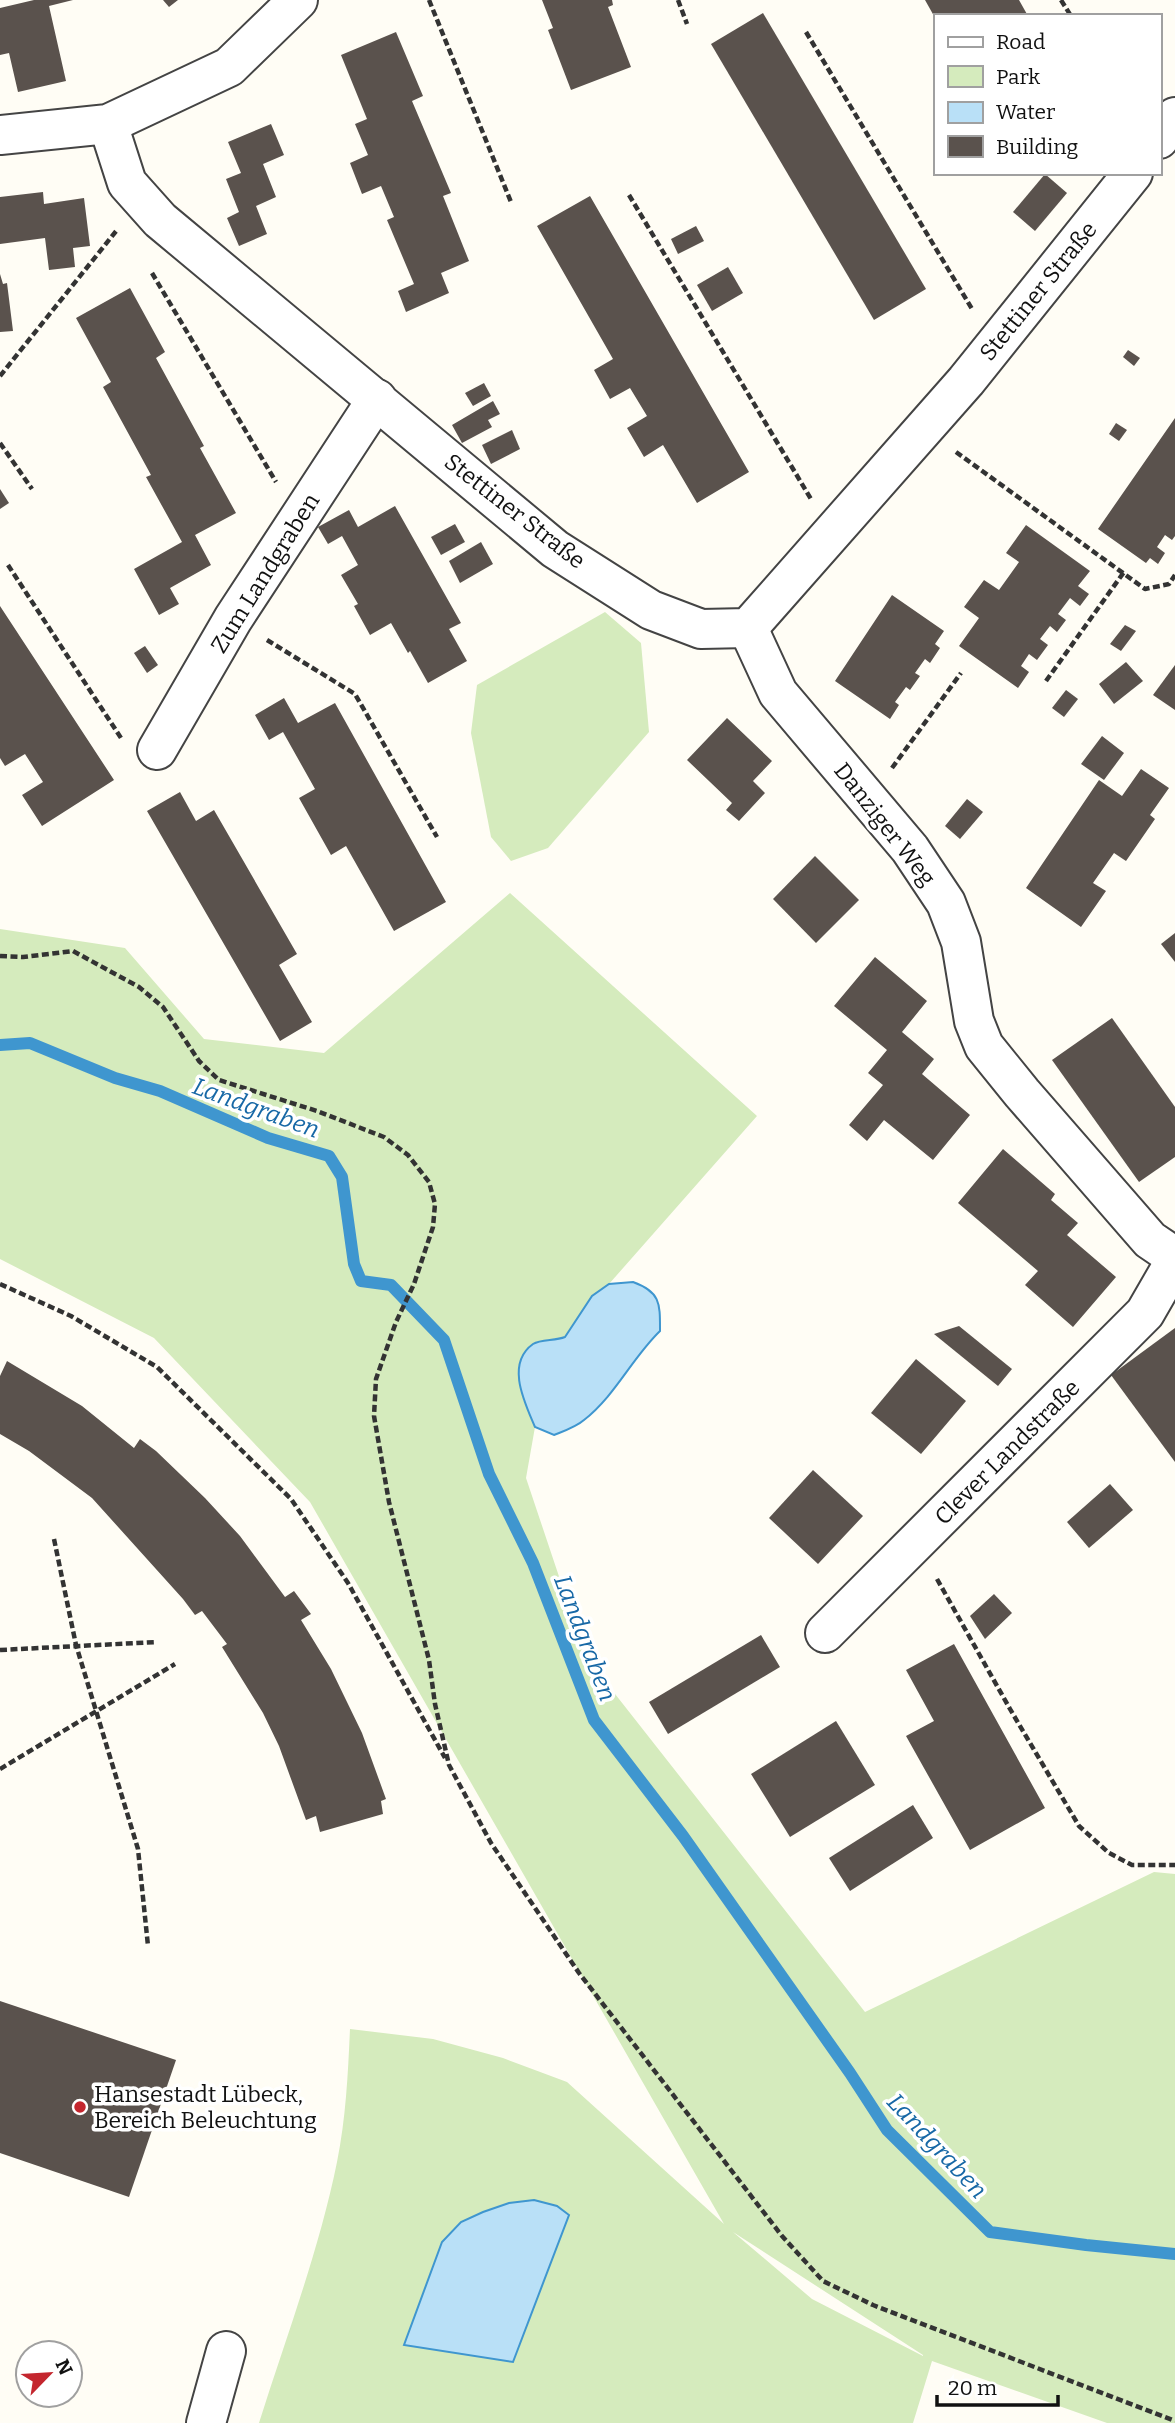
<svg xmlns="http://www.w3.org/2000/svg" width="1175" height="2423" viewBox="0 0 1175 2423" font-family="Bitter,serif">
	<rect width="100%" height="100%" fill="#fffdf5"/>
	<g fill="#d5ebbd" fill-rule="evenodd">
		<polygon points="605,612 641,643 649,732 548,848 511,861 491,837 471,733 477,685"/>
		<path d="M510 893 757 1116 609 1284 592 1296 565 1337 535 1342 523 1399 535 1427 526 1478 586 1657 865 2012 1154 1872 1175 1874V2423H1107L932 2361 913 2423H259C286 2337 319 2251 337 2162 346 2118 348 2073 350 2029L433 2039 503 2058 567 2082 724 2224 310 1502 154 1338 0 1259V929L125 948 204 1039 324 1053ZM733 2232 923 2355V2356L812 2299Z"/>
	</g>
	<g fill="#b9e0f7" stroke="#3f96cf" stroke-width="2">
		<path d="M633 1282C661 1292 660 1304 660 1331 632 1358 615 1396 584 1420 576 1427 564 1431 554 1435L535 1427C525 1403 505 1364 533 1344 541 1339 555 1341 565 1337L592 1296 609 1284Z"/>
		<polygon points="534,2200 557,2206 569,2215 513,2362 404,2345 442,2242 461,2222 483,2212 509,2203"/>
	</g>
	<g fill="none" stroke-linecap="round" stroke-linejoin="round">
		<polyline stroke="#3f96cf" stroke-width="12" points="0,1045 30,1043 115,1078 160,1091 268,1138 329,1156 342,1177 354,1264 361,1281 391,1285 444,1340 489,1474 533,1563 594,1720 683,1836 850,2073 887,2130 990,2232 1086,2245 1175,2254"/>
	</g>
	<g fill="#5a524d">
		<polygon points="34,0 73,0 49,6 66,81 18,92 9,53 0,55 0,8"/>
		<polygon points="163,0 178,0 169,7"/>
		<polygon points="542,0 612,0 613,5 608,7 631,67 571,90 548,30 553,28"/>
		<polygon points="925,0 1019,0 1028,16 934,16"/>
		<polygon points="763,13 926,289 874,320 711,44"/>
		<polygon points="396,32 423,96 412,101 451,193 443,196 469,261 441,273 449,293 406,312 398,291 414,284 387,220 394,217 381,186 362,194 350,163 368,155 355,124 367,119 341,55"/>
		<polygon points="271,124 284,155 263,164 276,197 256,206 267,234 239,246 227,218 239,212 226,179 241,173 228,142"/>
		<polygon points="1045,174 1067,193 1035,231 1013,212"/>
		<polygon points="43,192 44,204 84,198 90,246 73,248 75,267 49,270 45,238 0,244 0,197"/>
		<polygon points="590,196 749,472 697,503 663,445 644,457 627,428 647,416 630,388 610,399 594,370 613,359 537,226"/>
		<polygon points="696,226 704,241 678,254 671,239"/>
		<polygon points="728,267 743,293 712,311 697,285"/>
		<polygon points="0,274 3,284 7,283 13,331 0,332"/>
		<polygon points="130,288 165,352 156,358 204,446 200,448 236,513 195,535 211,565 170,588 179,604 159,615 134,569 182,542 146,477 151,475 103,387 111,382 76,318"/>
		<polygon points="1128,350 1140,358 1134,366 1123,357"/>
		<polygon points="484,383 491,396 473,406 465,393"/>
		<polygon points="493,401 500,414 488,420 492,427 462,443 452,425"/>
		<polygon points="1175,418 1175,536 1172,540 1165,535 1157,547 1165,553 1158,564 1150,558 1146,563 1098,529"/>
		<polygon points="1116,423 1127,430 1119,441 1109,434"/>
		<polygon points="512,430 520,449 491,464 482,445"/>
		<polygon points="0,489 9,503 0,509"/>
		<polygon points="395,506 461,623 449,629 467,661 428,683 410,651 408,653 391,623 370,635 354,606 358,604 341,575 358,565 342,536 328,544 318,527 349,510 358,527"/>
		<polygon points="455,524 465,542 441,555 431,537"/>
		<polygon points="1026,525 1090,571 1078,586 1089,594 1080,606 1070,598 1058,614 1066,620 1057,632 1050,626 1040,639 1048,645 1037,660 1029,654 1021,666 1029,672 1018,688 959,646 979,618 964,607 984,580 999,590 1019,562 1006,553"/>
		<polygon points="481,542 493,564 460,583 449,561"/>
		<polygon points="892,595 944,631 935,644 940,648 930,663 925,659 915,673 920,676 910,690 906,687 895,702 899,705 890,719 835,681"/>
		<polygon points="0,606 114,780 42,826 22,795 43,782 25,754 5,766 0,758"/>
		<polygon points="1125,625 1136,631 1121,651 1110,644"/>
		<polygon points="145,646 158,665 147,673 134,653"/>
		<polygon points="1126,662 1143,681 1114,704 1099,684"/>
		<polygon points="1175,665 1175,710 1153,695"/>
		<polygon points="1066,690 1078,699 1064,717 1052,708"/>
		<polygon points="284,698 298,723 335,703 446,902 394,931 346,846 331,855 299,798 315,789 283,732 269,740 255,715"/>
		<polygon points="727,718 772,761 753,781 765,793 739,821 726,810 732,803 687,760"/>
		<polygon points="1102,736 1124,753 1104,780 1081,764"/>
		<polygon points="1141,769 1169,788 1150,815 1155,819 1126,861 1114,853 1093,883 1106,891 1081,927 1026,888 1099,780 1122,796"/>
		<polygon points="180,792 196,821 214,810 297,954 279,965 312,1022 280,1041 147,811"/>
		<polygon points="967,799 983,812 960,839 945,826"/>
		<polygon points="815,856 859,900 816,943 773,899"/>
		<polygon points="1175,933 1175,962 1161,944"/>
		<polygon points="875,957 927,1001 902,1032 934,1059 922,1074 970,1115 933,1160 884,1120 867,1141 849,1125 883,1085 868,1073 887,1050 834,1006"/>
		<polygon points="1112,1018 1175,1107 1175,1157 1139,1182 1052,1060"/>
		<polygon points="1003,1149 1055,1194 1051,1200 1078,1223 1067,1235 1116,1277 1073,1327 1025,1285 1038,1271 958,1203"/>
		<polygon points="959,1326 1012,1369 998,1386 934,1334"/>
		<polygon points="1175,1328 1175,1462 1111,1375"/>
		<polygon points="916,1359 966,1401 921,1454 871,1413"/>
		<polygon points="7,1361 82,1406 134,1448 140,1439 156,1451 205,1498 240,1536 285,1597 294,1591 311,1614 301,1620 331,1669 362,1733 386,1799 381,1801 383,1814 320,1832 316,1816 306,1820 279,1746 263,1713 222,1647 227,1644 202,1611 195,1615 183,1599 92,1498 29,1451 0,1434 0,1376"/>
		<polygon points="813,1470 863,1516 818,1564 769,1518"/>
		<polygon points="1110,1484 1133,1510 1089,1548 1067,1522"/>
		<polygon points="994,1594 1012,1613 985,1639 970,1616"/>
		<polygon points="761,1635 780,1667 668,1734 649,1702"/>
		<polygon points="954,1644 1045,1808 970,1850 906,1736 934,1721 906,1670"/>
		<polygon points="836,1721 875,1785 790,1837 751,1774"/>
		<polygon points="913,1805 933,1838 850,1891 829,1858"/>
		<polygon points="0,2001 176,2060 129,2197 0,2153"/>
	</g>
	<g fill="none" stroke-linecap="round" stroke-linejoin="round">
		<g stroke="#444" stroke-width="42">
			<g id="minor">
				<polyline points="108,124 127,183 160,220 555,549 651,610 701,629 748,628 966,381 1133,173"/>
				<polyline points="0,135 108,124 229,67 298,0"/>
				<polyline points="1159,139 1175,117"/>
				<polyline points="748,628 778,693 910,849 946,903 961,942 974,1021 984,1046 1022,1093 1150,1240 1175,1257"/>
				<polyline points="157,750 233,619 377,399"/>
				<polyline points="825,1633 1145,1313 1175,1261"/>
				<polyline points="206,2423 226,2351"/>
			</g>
		</g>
		<g stroke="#333" stroke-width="4.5" stroke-dasharray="7 3.5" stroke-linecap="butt">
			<polyline points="429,0 511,202"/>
			<polyline points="678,0 687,24"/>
			<polyline points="1061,0 1071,16"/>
			<polyline points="806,32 972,309"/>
			<polyline points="629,195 811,499"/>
			<polyline points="152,273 276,482"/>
			<polyline points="0,376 117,230"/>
			<polyline points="0,443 32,489"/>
			<polyline points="956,452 1145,589 1169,584 1175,575"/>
			<polyline points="8,565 121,738"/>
			<polyline points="267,640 355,694 437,837"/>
			<polyline points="1046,681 1124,572"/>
			<polyline points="892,768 961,673"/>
			<polyline points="0,956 23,957 73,951 139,987 163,1007 199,1061 219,1080 317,1111 384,1137 408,1155 429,1182 435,1204 433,1227 414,1284 396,1322 376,1379 374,1416 389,1502 429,1660 435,1704 449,1765 491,1843 579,1973 782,2236 823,2281 873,2305 1175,2421"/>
			<polyline points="0,1284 71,1316 157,1367 291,1499 348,1583 445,1758"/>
			<polyline points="54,1539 76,1645 138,1849 148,1946"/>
			<polyline points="937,1579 1010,1709 1079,1826 1109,1853 1132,1865 1175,1865"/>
			<polyline points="0,1650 157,1642"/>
			<polyline points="0,1769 175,1664"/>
		</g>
		<use href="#minor" stroke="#fff" stroke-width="38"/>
	</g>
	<circle fill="#c4262e" stroke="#fff" stroke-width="2.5" cx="80" cy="2107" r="7"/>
	<g text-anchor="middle" stroke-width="7" stroke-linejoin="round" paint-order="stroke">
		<g font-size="23" fill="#111" stroke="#fff">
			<text transform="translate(1038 291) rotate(-51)" y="8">Stettiner Straße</text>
			<text transform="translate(515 511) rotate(38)" y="8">Stettiner Straße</text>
			<text transform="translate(265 573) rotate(-58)" y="8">Zum Landgraben</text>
			<text transform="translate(885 824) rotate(52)" y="8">Danziger Weg</text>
			<text transform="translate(1007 1452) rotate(-45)" y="8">Clever Landstraße</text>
		</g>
		<g font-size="23" fill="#111" stroke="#fff" text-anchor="start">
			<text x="94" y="2102">Hansestadt Lübeck,<tspan x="94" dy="26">Bereich Beleuchtung</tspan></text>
		</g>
		<g font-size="24" font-style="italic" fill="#1768a6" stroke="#fff">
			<text transform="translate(256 1108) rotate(20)" y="8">Landgraben</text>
			<text transform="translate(585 1638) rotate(69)" y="8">Landgraben</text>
			<text transform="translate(937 2146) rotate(47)" y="8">Landgraben</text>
		</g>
	</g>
	<rect x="934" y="14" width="228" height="161" fill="#ffffff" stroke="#a0a0a0" stroke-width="2"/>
	<rect x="948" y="37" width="35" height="10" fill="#ffffff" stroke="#a0a0a0" stroke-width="2"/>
	<text x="996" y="49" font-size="21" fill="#111111">Road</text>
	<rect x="948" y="66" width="35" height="21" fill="#d5ebbd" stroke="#a0a0a0" stroke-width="2"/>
	<text x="996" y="84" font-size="21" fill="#111111">Park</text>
	<rect x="948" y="102" width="35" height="21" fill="#b9e0f7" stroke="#a0a0a0" stroke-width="2"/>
	<text x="996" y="119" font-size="21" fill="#111111">Water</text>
	<rect x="948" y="136" width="35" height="21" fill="#5a524d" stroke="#a0a0a0" stroke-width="2"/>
	<text x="996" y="154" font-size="21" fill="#111111">Building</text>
	<g transform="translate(49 2374) rotate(65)"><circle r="33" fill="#ffffff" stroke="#a0a0a0" stroke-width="2"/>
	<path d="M0-5L12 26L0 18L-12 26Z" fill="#c4262e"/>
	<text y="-10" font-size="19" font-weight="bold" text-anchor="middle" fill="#111111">N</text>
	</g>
	<path d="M937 2395v10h121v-10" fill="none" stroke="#111111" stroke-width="3.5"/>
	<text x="948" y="2395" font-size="21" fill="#111111" stroke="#ffffff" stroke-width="5" paint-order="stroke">20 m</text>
</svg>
